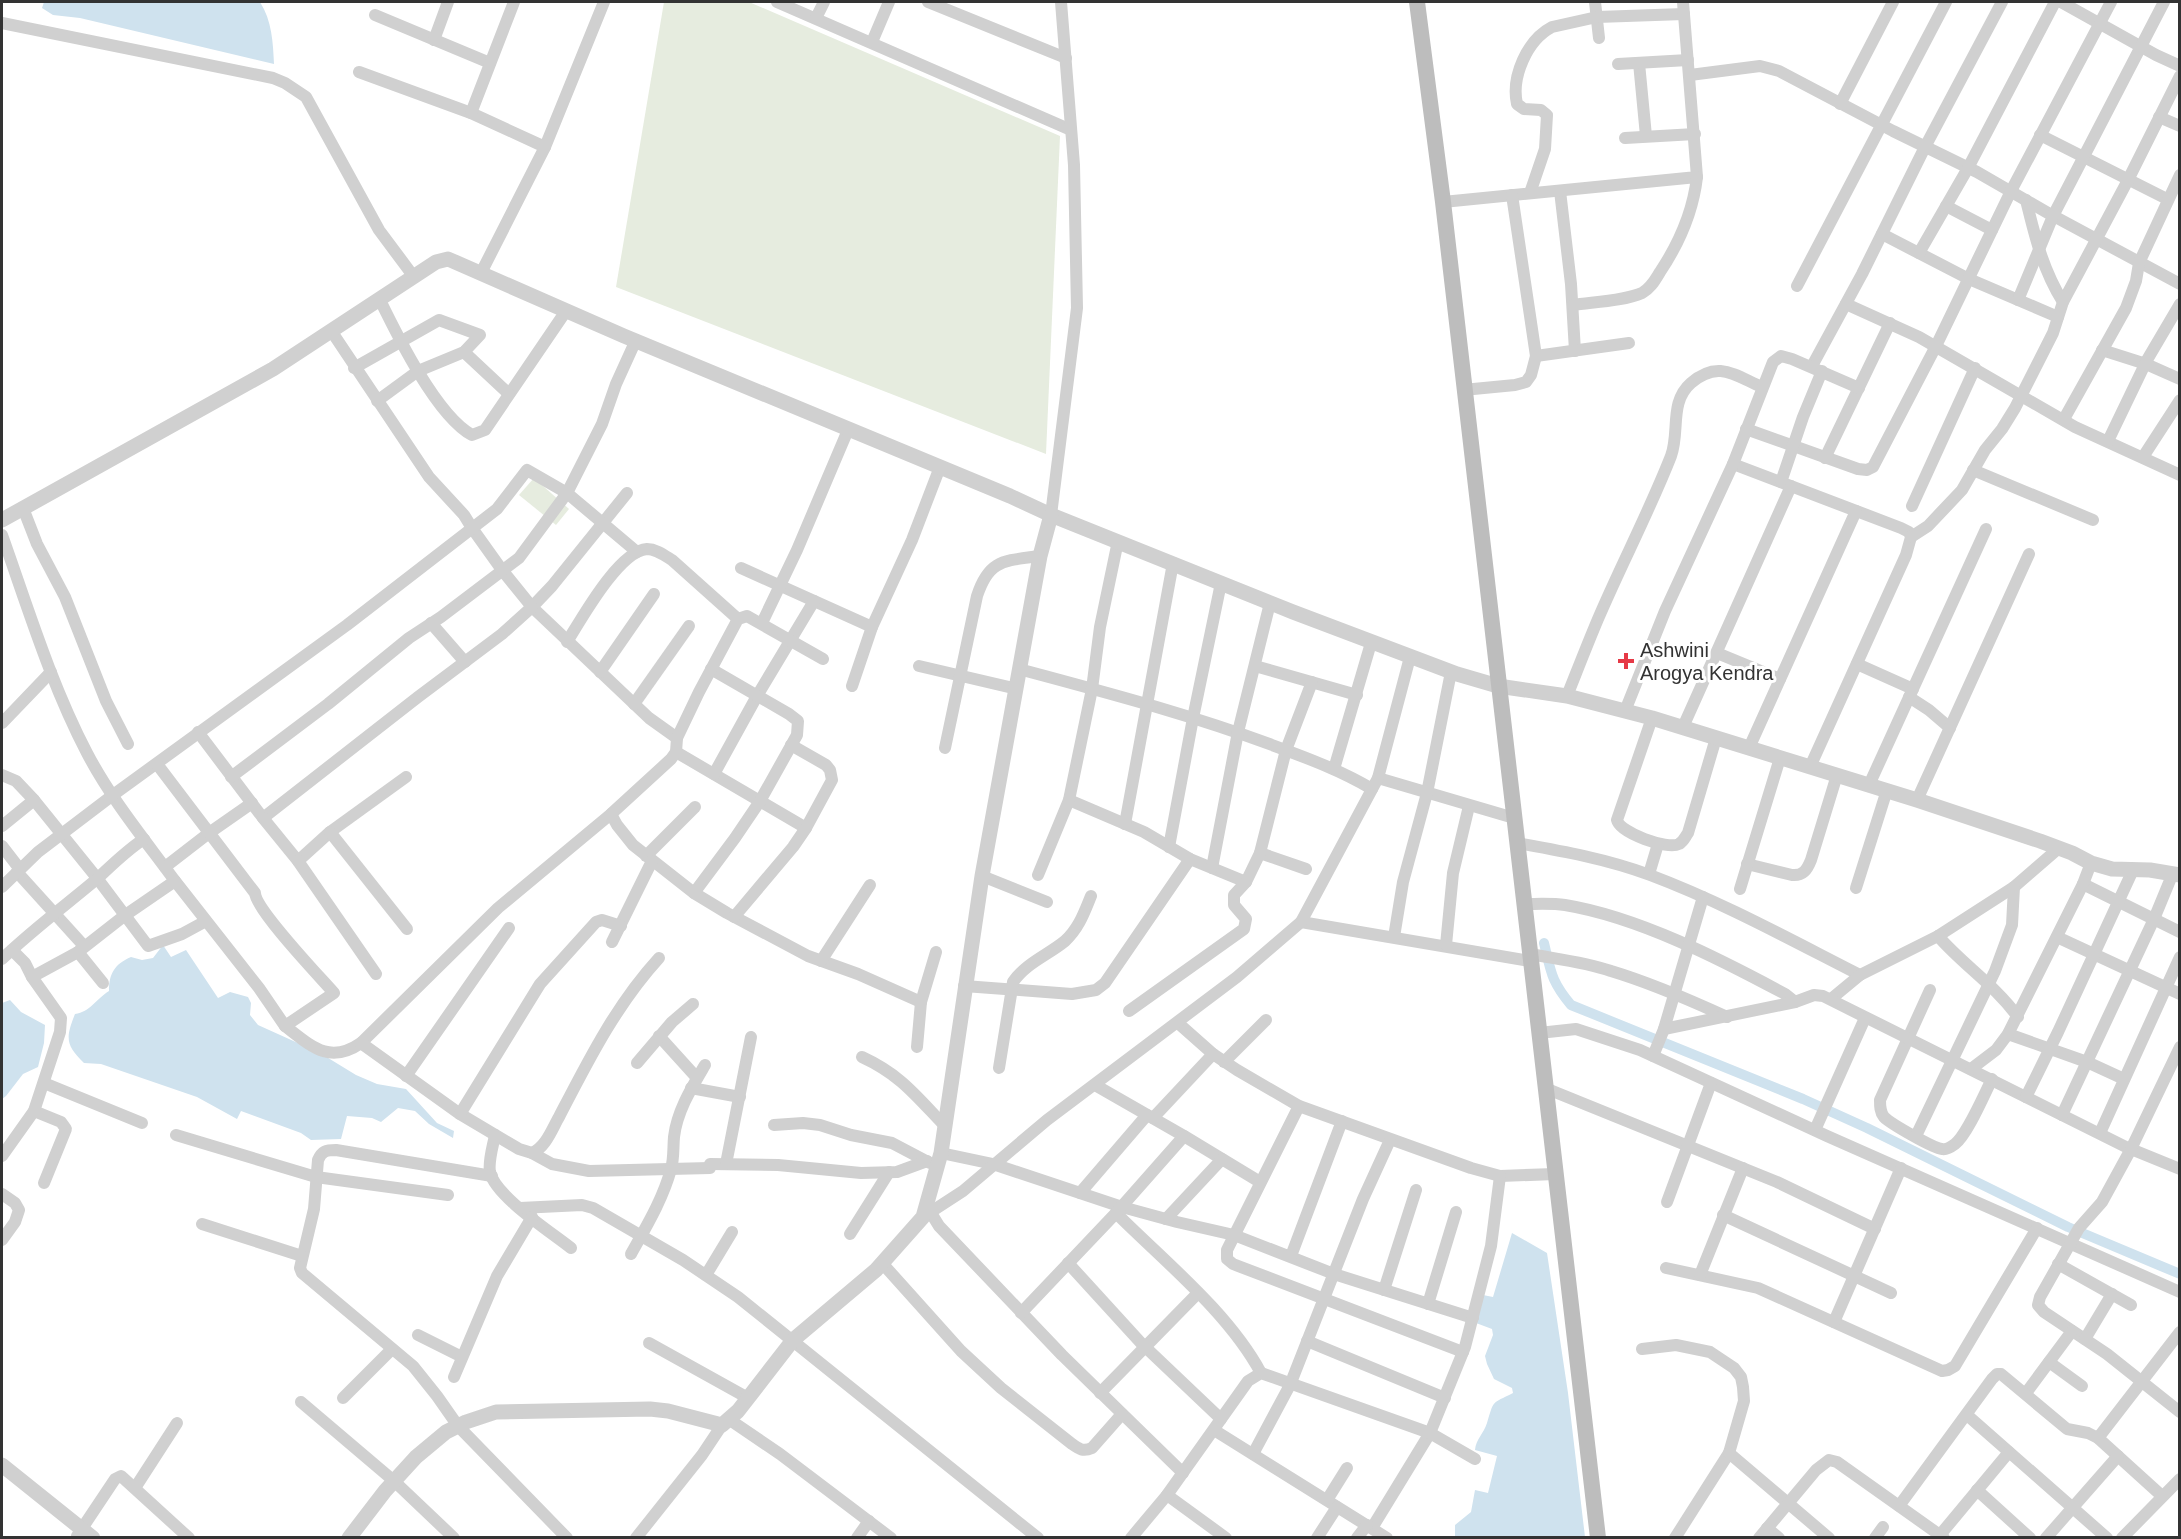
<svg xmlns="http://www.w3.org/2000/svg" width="2181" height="1539" viewBox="0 0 2181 1539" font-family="Arial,sans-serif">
	<rect width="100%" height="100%" fill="#fff"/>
	<g fill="#e6ecdf">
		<polygon points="664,2 749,2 1060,136 1046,454 616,287"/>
		<polygon points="534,478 569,509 556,525 519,495"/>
	</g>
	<g fill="#cfe2ee">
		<path d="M44 2H260C272 21 273 42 274 64L80 18 53 15 42 8Z"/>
		<path d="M163 945 171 957 186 950 218 998 230 992 248 997 251 1003 250 1015 258 1025 320 1053 356 1075 377 1084 406 1089 437 1123 454 1131 453 1138 429 1124 415 1111 398 1108 381 1122 372 1118 347 1116 341 1139 311 1140 301 1133 241 1111 237 1119 197 1097 101 1064 84 1063C66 1045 65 1039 75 1014 90 1012 96 999 109 991 109 973 115 964 131 957L142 960 153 958Z"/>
		<polygon points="10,1000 21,1012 45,1025 44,1043 38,1067 23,1074 6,1096 2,1099 2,1003"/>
		<path d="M1512 1233 1547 1253 1568 1393 1585 1537 1455 1538V1525L1471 1512 1475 1490 1488 1493 1497 1456 1475 1450C1476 1439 1484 1433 1487 1423 1494 1400 1491 1404 1513 1393L1512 1388 1494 1379 1487 1364 1485 1356 1493 1335 1492 1329 1476 1323 1483 1295 1493 1297Z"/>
	</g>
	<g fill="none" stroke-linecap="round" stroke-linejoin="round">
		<path stroke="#cfe2ee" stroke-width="10" d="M1544 943C1551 972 1551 981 1571 1005L1803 1099 1867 1128 2068 1227 2180 1274"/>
		<g stroke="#d0d0d0" stroke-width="12">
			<polyline points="777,2 1071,130"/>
			<polyline points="928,2 1066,58"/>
			<polyline points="1595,2 1599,38"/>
			<polyline points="2061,2 2156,55 2180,66"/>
			<polyline points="375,15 490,63"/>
			<polyline points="816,18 824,2"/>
			<polyline points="2,23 273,78 285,83 306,97 379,230 414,277"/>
			<polyline points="434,40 448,2"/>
			<polyline points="872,42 889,2"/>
			<polyline points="1639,63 1646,136"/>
			<polyline points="1618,64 1688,60"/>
			<polyline points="359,72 471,113 545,147"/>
			<polyline points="1690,75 1760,66 1779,71 1893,131 1977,172 2048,213 2180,284"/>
			<polyline points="1840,104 1893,2"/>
			<polyline points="471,113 514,2"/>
			<polyline points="2159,117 2180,126"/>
			<polyline points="2040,135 2167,199"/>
			<polyline points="1625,138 1695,134"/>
			<polyline points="1560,191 1571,284 1575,351"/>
			<path d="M1530 193 1545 149 1547 115 1541 110 1524 109 1517 104C1511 77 1527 40 1552 27L1597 17 1684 14"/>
			<path d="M2026 200C2035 237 2043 270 2063 302"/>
			<polyline points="1443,202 1697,177 1683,2"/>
			<polyline points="1946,206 1992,230"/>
			<polyline points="1882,234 1969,279 2058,317"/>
			<polyline points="1919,253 1968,168 2055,2"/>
			<polyline points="481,273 545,147 604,2"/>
			<polyline points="1797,286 1946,2"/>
			<path d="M380 300C398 337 437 416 472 435L485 430 566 311"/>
			<polyline points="2018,300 2053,216 2164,2"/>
			<polyline points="1846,304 1919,337 2075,427 2180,475"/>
			<path d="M1573 305C1593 302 1624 301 1642 293 1651 288 1655 280 1660 272 1680 242 1693 212 1697 177"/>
			<polyline points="2102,350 2146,364 2180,379"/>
			<polyline points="464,352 509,394"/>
			<polyline points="1536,356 1629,343"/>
			<polyline points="1812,366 1862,274 1925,147 2002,2"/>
			<polyline points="354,368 439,320 480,335 464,352 418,371 377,401"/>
			<polyline points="1463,390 1515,385 1526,382 1531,375 1536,356 1512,195"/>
			<polyline points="2064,419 2126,308 2136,281 2139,263 2180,175"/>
			<polyline points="1746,429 1858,469 1867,470 1873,467 1936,346 2011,191 2111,2"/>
			<polyline points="2108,441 2147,360 2180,304"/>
			<polyline points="2143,457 2180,400"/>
			<polyline points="1825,458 1890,323"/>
			<polyline points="1733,464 1901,528 1909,532 1911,537 1906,555 1810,767"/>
			<polyline points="1973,470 2093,520"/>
			<polyline points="1781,482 1803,417 1822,371"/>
			<polyline points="627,493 552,586 532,607 649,718 677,738"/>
			<polyline points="1912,506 1975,368"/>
			<polyline points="23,508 37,544 65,597 106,701 128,744"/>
			<polyline points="1051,515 1077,308 1074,165 1061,2"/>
			<path d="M2 535C28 608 51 684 87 753 111 799 145 840 175 881"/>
			<polyline points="1911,537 1928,526 1962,490 1985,450 2002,429 2015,408 2053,333 2063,302 2128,180 2180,76"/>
			<polyline points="741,568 872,627"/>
			<polyline points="431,623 465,662"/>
			<polyline points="762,623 797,550 848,430"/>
			<path d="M567 642C582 618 619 551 647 549 656 549 664 555 672 560L738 619"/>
			<polyline points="1717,653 1780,679"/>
			<polyline points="1857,664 1913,689"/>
			<polyline points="919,666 1017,689"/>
			<polyline points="1255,666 1357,695"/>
			<path d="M1019 669C1104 692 1189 714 1272 745 1307 758 1340 770 1372 789"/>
			<polyline points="600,672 654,594"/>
			<polyline points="852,686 872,627 912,540 940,467"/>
			<path d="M1567 696C1577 671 1587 645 1598 619 1621 565 1649 512 1671 456 1680 432 1669 402 1691 383 1718 360 1734 375 1762 387"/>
			<polyline points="1909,697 1929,710 1950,728"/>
			<polyline points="634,704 689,626"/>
			<polyline points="1625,711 1665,611 1733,464 1773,362 1781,356 1792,359 1859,388"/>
			<path d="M1652 718 1617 820C1620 833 1667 850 1679 844 1684 841 1685 837 1688 833L1716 738"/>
			<polyline points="2,723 51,672"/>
			<polyline points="1683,727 1791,486"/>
			<polyline points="198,732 263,818 418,697 502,634 532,607 502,570 472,528 464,515 429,477 332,332"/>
			<path d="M945 748 977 596C989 559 1004 561 1040 556"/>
			<polyline points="1749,748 1856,511"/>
			<polyline points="676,752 806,828"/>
			<polyline points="1334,769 1371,643"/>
			<polyline points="714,774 757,696 814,601"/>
			<polyline points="2,775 16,781 34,800"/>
			<polyline points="231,777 328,704 409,638 441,617 519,558 567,493 637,552"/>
			<polyline points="1378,778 1514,818"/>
			<polyline points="1869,785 1986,529"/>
			<polyline points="1069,800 1144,832 1190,859 1246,882"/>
			<polyline points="1917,800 2029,554"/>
			<polyline points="611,814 617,825 633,845 694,893 727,913 808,956 858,974 921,1002"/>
			<polyline points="263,818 298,861 330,832 406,777"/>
			<polyline points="1125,824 1173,563"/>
			<polyline points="2,826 34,800 97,878 148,946 182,934 206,921"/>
			<polyline points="330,832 407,929"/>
			<path d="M1517 843C1562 851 1607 859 1650 875 1722 902 1791 940 1860 975"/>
			<polyline points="2,846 19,868"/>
			<polyline points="1169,847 1193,718 1221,583"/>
			<polyline points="1260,853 1306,869"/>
			<polyline points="646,856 695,807"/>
			<polyline points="298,861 376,974"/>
			<path d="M1747 864 1792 875C1803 876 1807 870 1811 860L1837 775"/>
			<polyline points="165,867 209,833 252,803"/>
			<polyline points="1212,868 1238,732 1270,603"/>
			<polyline points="17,872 84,946"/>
			<polyline points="1649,874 1658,844"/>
			<polyline points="1038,875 1069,800 1092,689 1100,627 1118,541"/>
			<polyline points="982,876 1047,902"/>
			<polyline points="2083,884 2180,932"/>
			<polyline points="2,887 38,852 113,795 347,625 497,509 527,470 567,493 602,424 616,384 636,340"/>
			<polyline points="1856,888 1887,790"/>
			<polyline points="1740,889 1780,758"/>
			<polyline points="694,893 735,838 760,801 797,735 798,721 789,714 711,669"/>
			<path d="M1524 904C1537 904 1552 903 1565 905 1638 917 1720 959 1785 994L1795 1002"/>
			<polyline points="734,917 793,847 806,828 832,780 830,770 826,765 791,745"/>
			<polyline points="1301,922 1530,961"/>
			<path d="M1938 936C1963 965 1995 985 2018 1017"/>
			<polyline points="1394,937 1403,882 1427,793 1451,672"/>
			<polyline points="2057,937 2180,994"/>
			<polyline points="612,942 652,861"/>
			<polyline points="1446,945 1453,873 1469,806"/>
			<polyline points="12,950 25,963 32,977"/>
			<polyline points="78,952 103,983"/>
			<path d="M1530 954C1557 959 1585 962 1611 971 1651 983 1690 1000 1727 1017"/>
			<path d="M2 959C32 930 66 905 98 878 113 864 127 850 144 839"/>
			<polyline points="821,961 870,885"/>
			<polyline points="964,986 1072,994 1096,990 1105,983 1190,859"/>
			<path d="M1930 990 1880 1100C1880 1106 1880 1112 1884 1117 1891 1124 1933 1148 1942 1149 1946 1150 1951 1147 1955 1144 1967 1135 1984 1095 1992 1079"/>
			<polyline points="1831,999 1860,975 1938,936 2014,887 2059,848"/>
			<polyline points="1129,1011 1244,929 1246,919 1234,905 1234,895 1246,882 1260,853 1286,750 1312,682"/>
			<polyline points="1178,1023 1213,1054 1237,1070 1299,1106 1471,1168 1500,1176 1555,1174"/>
			<path d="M285 1026C311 1046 329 1065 361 1043L498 908 611 814 671 759 676 752 677 738 699 692 738 619 747 616 823 659"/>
			<polyline points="1664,1029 1795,1002 1814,995 1823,996 2126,1147 2180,1169"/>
			<polyline points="1539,1033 1576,1029 1640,1050 1827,1136 2180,1292"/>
			<polyline points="2008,1034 2087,1062 2124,1079"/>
			<polyline points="659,1036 697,1078"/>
			<path d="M361 1043 460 1114 519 1149 532 1153C546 1147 552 1129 559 1117 588 1061 616 1005 659 958"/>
			<polyline points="917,1047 921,1002 936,952"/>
			<polyline points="2180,1047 2131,1149 2102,1202 2079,1228 2040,1297 2038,1305 2044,1312 2107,1354 2180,1412"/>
			<polyline points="1653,1056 1664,1029 1703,897"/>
			<path d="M862 1057C901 1075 916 1096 945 1126"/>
			<polyline points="1224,1062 1266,1020"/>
			<polyline points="637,1063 672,1022 693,1004"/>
			<path d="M999 1068 1013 982C1026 963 1048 955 1065 941 1079 928 1084 913 1091 896"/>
			<polyline points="1971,1069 1996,1050 2008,1034 2083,884 2091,863"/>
			<polyline points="406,1076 509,928"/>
			<polyline points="44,1083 142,1123"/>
			<polyline points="1095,1085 1184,1136 1260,1182"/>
			<polyline points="691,1088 740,1097"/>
			<polyline points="1545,1088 1777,1182 1875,1229"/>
			<polyline points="2026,1097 2058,1032 2133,870"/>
			<polyline points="1299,1106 1227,1250 1227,1259 1233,1264 1463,1352"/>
			<polyline points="34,1111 61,1122 66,1129 44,1183"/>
			<polyline points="460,1114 540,984 596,922 602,920 621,926"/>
			<polyline points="2062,1115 2154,919 2173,873"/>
			<polyline points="1153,1118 1213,1054"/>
			<polyline points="774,1125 803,1123 820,1125 851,1135 892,1143 930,1163"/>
			<polyline points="1815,1130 1865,1018"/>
			<polyline points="2100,1133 2180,957"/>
			<polyline points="176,1135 316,1177 448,1195"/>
			<path d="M495 1135C493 1146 488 1161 490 1172 495 1196 551 1232 571 1248"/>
			<polyline points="1916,1136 1995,971 2012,925 2014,887"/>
			<polyline points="532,1153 552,1164 589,1171 710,1168"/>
			<polyline points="941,1153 993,1164 1122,1207 1177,1222 1234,1235 1334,1274 1473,1318"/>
			<path d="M2 1156 34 1111 60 1032 61 1018 32 977 78 952 124 916 175 881 259 988 285 1026 334 993C320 977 256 910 255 893L157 764"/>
			<polyline points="710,1164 778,1165 861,1173 897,1172 927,1161"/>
			<polyline points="726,1164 751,1037"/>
			<path d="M492 1176 336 1150C326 1150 322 1151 318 1160L314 1209 300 1268 302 1273 413 1366 437 1396 458 1426 567 1538"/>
			<polyline points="1080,1193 1147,1115"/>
			<polyline points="2,1194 15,1203 19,1210 15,1222 2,1240"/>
			<polyline points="1667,1202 1711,1083"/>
			<polyline points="520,1208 582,1205 593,1208 683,1260 738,1297 1038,1538"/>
			<polyline points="931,1213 939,1226 1062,1355 1183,1473"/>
			<path d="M1116 1213C1165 1262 1228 1312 1261 1373"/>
			<polyline points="1723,1215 1891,1293"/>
			<polyline points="923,1217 963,1191 1047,1120 1237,977 1301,922 1378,778 1410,657"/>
			<polyline points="1166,1219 1222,1159"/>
			<polyline points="202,1224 302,1256"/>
			<polyline points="850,1234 889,1172"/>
			<path d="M631 1254C646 1227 663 1199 671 1169 674 1159 673 1148 674 1137 677 1111 692 1087 705 1065"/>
			<polyline points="1291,1256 1342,1121"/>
			<path d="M882 1263 961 1351 1001 1388 1072 1444C1079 1449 1083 1452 1092 1448L1122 1414"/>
			<polyline points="1068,1263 1141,1343 1221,1419"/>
			<polyline points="2058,1264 2131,1305"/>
			<polyline points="1666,1268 1758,1288 1942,1371 1948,1370 1955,1366 2037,1228"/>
			<polyline points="706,1275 732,1232"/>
			<polyline points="1700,1275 1743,1168"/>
			<polyline points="1384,1290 1416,1190"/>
			<polyline points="1428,1304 1456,1212"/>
			<polyline points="1021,1313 1116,1213 1184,1136"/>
			<polyline points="1834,1322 1901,1168"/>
			<polyline points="418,1335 462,1357"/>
			<polyline points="2085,1339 2112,1294"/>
			<polyline points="1307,1341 1445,1398"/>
			<polyline points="649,1343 748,1398"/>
			<polyline points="1642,1349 1676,1345 1710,1352 1734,1368 1741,1377 1743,1387 1744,1401 1729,1453 1675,1538"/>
			<polyline points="2049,1362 2082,1386"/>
			<polyline points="454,1377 497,1276 532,1217"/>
			<polyline points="1100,1393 1198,1293"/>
			<polyline points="2026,1393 2072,1331"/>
			<polyline points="343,1398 392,1349"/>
			<polyline points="301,1402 394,1481 454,1538"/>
			<polyline points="1967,1415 2107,1538"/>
			<polyline points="730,1420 780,1454 891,1538"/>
			<polyline points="1214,1430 1387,1538"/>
			<polyline points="2098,1438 2180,1332"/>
			<polyline points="1729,1453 1829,1538"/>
			<polyline points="1253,1454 1290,1385 1363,1199 1390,1140"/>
			<polyline points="135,1488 177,1423"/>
			<polyline points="1977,1490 2030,1538"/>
			<polyline points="1167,1495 1226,1538"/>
			<polyline points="1327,1500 1347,1468"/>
			<polyline points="1899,1506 1992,1379 1997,1374 2001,1374 2067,1429 2088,1433 2098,1438 2162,1496"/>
			<polyline points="1372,1528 1430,1433 1465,1347 1491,1246 1500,1176"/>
			<polyline points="1767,1528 1779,1538"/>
			<polyline points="1940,1535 2009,1452"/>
			<polyline points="77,1536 115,1479 121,1476 189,1538"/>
			<polyline points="636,1538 702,1455 722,1425"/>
			<polyline points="857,1538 869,1521"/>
			<polyline points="1131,1538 1167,1495 1248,1381 1261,1373 1430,1433 1475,1459"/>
			<polyline points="1317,1538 1337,1507"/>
			<polyline points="1357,1538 1367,1525"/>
			<polyline points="1759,1538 1816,1470 1829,1460 1837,1462 1944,1538"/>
			<polyline points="1875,1538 1883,1527"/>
			<polyline points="2046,1538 2118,1456"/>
			<polyline points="2122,1538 2180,1479"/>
		</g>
		<g stroke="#d0d0d0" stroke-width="15">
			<polyline points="2,520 273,369 436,262 448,259 624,336 1010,496 1051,515 1293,612 1457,674 1498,686 1567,696 1652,718 1917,800 2040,841 2072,853 2091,863 2112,869 2150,870 2180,875"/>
			<polyline points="2,1465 93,1538"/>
			<polyline points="349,1538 385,1491 416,1457 446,1432 466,1422 496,1412 650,1409 668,1411 722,1425 738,1411 793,1340 876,1270 923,1217 941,1153 982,876 1040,556 1051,515"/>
		</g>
		<polyline stroke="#bdbdbd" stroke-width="16" points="1417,2 1443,202 1598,1538"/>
	</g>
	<path fill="#e63946" stroke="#fff" stroke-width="2" d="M1623 652h6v6h6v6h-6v6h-6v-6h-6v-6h6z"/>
	<g text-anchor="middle" stroke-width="6" stroke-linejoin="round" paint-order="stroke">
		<g font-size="20" fill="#333" stroke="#fff" text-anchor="start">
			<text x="1640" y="657">Ashwini<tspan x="1640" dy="23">Arogya Kendra</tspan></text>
		</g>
	</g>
	<rect width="2181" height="1539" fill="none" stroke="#333333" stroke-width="6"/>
</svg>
